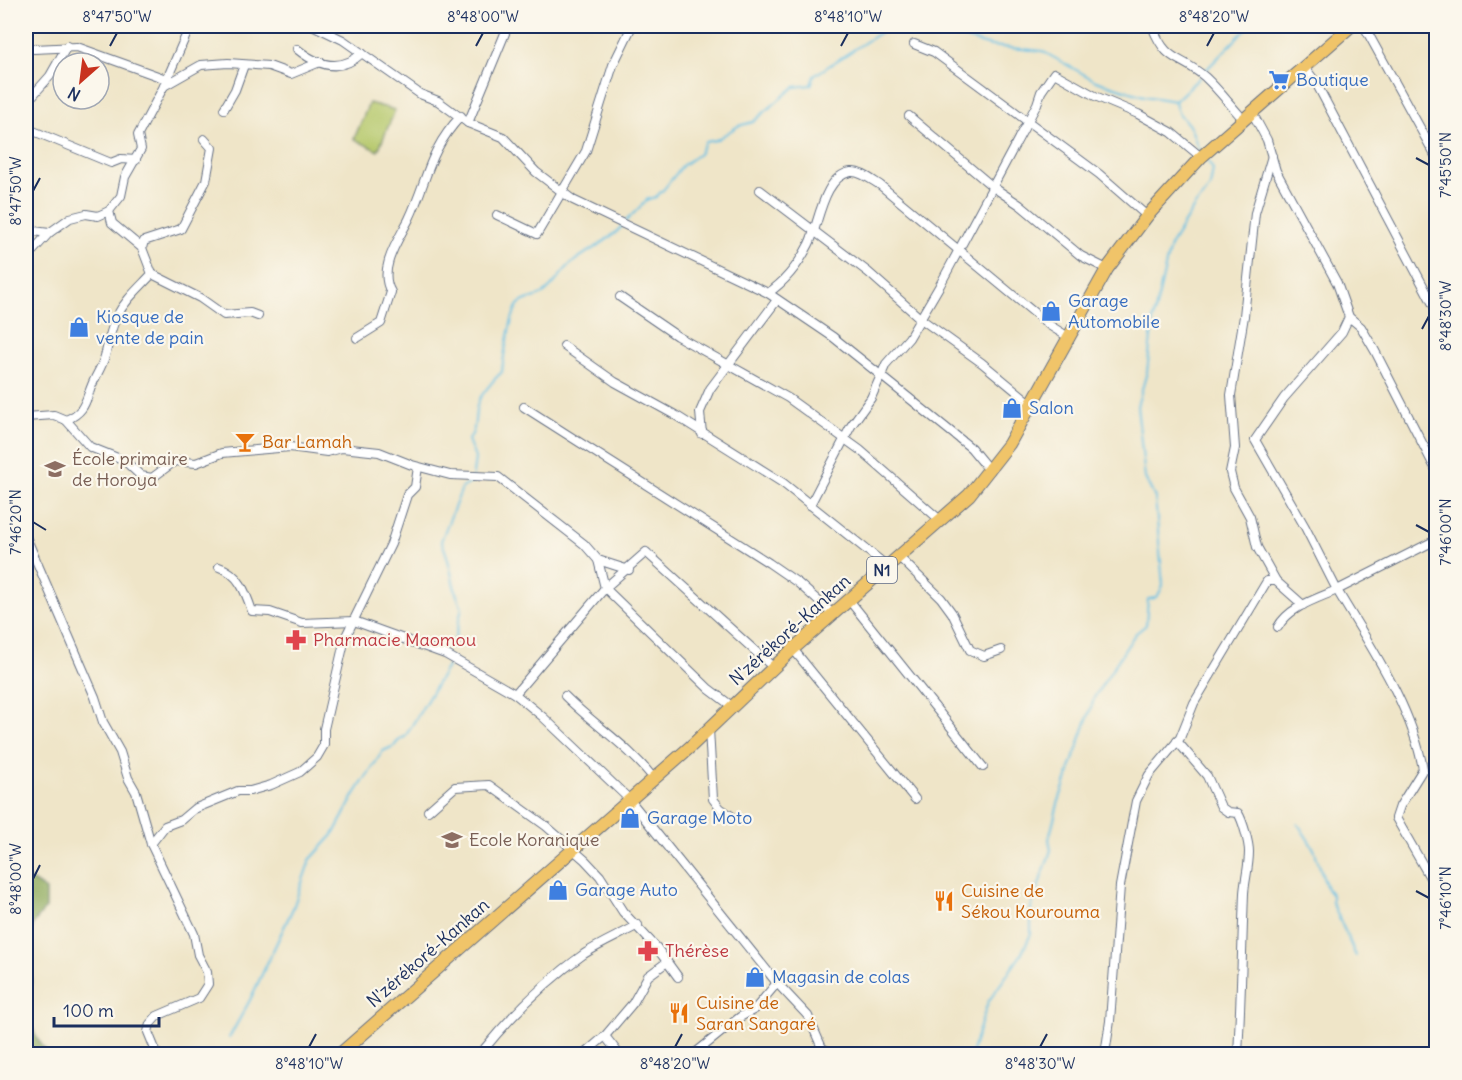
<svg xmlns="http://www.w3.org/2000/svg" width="1462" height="1080" viewBox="0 0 1462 1080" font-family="Delius,sans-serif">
	<rect width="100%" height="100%" fill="#fbf7ec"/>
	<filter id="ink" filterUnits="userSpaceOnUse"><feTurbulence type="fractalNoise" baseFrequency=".0167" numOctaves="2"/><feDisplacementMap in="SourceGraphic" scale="12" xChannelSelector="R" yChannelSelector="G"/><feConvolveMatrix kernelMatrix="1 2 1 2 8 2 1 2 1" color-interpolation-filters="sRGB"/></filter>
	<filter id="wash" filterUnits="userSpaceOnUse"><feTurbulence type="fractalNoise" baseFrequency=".008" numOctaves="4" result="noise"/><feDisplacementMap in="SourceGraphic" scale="24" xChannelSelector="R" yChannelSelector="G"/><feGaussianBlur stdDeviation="1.35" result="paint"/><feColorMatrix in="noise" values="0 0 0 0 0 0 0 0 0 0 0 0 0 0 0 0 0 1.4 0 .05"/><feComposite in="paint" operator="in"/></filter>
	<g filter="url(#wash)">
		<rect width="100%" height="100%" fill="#efe5c8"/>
		<polygon fill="#b5c86b" stroke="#687c64" stroke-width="1.5" points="369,103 395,110 378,151 354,139"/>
		<polygon fill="#90ac5f" stroke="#566e5e" stroke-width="1.5" points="26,877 46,890 46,908 33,924 29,950 31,985 26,1008 35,1035 48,1054 26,1054"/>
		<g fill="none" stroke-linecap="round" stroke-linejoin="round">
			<g stroke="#66c0e4" stroke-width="2">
				<polyline points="922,26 991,46 1042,51 1096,81 1144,96 1175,101"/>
				<polyline points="1204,72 1249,26"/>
				<path d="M1200 77 1175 101C1176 116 1185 117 1191 129 1195 137 1195 144 1200 151"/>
				<polyline points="626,221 648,199 656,197 664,189 683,165 699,154 705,142 716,140 738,126 753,122 794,87 811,85 814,76 821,71 890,26"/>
				<path d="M453 647 462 607C450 587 453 563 441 541L462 488 472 482 475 458 468 440C479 429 472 411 480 398 485 391 496 377 502 372 503 358 511 315 518 305 524 298 535 299 543 294 555 286 560 273 571 264 587 250 609 242 622 226"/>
				<polyline points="1298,824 1314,849 1327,889 1332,895 1332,902 1356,956"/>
				<polyline points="229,1038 250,1000 293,908 310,860 333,835 355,794 383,751 394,746 400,739 405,737 448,665"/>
				<path d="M971 1054 988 1002 1021 955 1031 934V908L1051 850 1049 839 1058 804 1095 696 1135 634 1146 625 1148 599C1158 599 1159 594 1163 585L1155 498 1145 478 1137 406 1147 372 1153 320 1170 246 1194 207 1210 187 1213 169 1205 158"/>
			</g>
		</g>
	</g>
	<g filter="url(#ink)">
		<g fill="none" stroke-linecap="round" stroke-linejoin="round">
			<g stroke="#656f83" stroke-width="10">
				<g id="minor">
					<polyline points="314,26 343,40 420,94 438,101 468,123 503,137 536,172 573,200 768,293 833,337 945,427 971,448 990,471"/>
					<path d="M1152 26C1167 64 1178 54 1205 77 1219 90 1231 106 1244 120"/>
					<polyline points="1364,26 1436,157"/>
					<polyline points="914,44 934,52 1099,174 1147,216"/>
					<polyline points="34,49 77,47 166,79"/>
					<path d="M297 49C318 66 341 73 362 53"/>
					<polyline points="1305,68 1315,81 1436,310"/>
					<polyline points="164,86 201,65 228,63 269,66 291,74 320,62"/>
					<polyline points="26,103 50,76 67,46"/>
					<polyline points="224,109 235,90 244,65"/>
					<polyline points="1253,114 1267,140 1276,171 1337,283 1349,317 1361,327 1375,351 1436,470"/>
					<polyline points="909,116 993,187 1020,205 1081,256 1107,269"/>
					<polyline points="468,123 508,26"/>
					<polyline points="26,128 111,163 121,159 136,160"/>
					<polyline points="1272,156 1255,213 1244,316 1231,395 1235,448 1230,472 1234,488 1250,517 1257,547 1276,581"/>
					<polyline points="760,190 868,272 921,319 982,363 1033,405"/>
					<polyline points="497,215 537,234 586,151 613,65 632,26"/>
					<polyline points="26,230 49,233 70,218 86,214 98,216 109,211 121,196 125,177 141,149 138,135 164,86 190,26"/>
					<polyline points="142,248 144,241 181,229 206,181 212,148 204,139"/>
					<polyline points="26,256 29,255 49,233"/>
					<polyline points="152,274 200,298 224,315 250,313 258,316"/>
					<path d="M768 293C786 281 799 264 809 244 819 224 823 176 851 172 861 171 873 181 880 185L1049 325 1070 338"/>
					<polyline points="620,297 677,336 788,398 860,450 940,520"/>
					<path d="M357 338 381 323 391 292C377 269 399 239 409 219 428 179 428 151 461 116"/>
					<polyline points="564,346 615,382 675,415 783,483 887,566"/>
					<polyline points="524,407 769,563 798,583 833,614"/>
					<path d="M26 417 54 415 66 420C85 412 85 402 92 385 96 375 102 367 105 356 109 343 110 329 117 316 125 300 139 288 152 274L142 248 112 223 109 211"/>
					<polyline points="66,420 90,447 125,461 141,476 152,478 175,461 196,463 222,453 290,447 327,452 342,448 379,452 412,465 450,475 498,477 584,544 598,560 605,588 709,689 733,707"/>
					<polyline points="702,434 700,412 710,389 777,300"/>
					<polyline points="810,505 851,426 871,398 886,364 909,338 940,285 1037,104 1041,92 1054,73 1095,96 1138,114 1171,132 1201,157"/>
					<polyline points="26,537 95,697 103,722 120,752 128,778 136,792 151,844 194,934 198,955 207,972 208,984 199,998 157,1016 150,1024 148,1032 157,1054"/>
					<path d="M1436 540 1337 590C1370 646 1411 704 1423 769L1400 806 1396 818 1436 888"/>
					<polyline points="898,556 941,598 952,613 970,650 984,656 1001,650"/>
					<polyline points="598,560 629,570"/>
					<path d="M219 567C239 573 246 593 252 611L270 612 302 623 354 621 445 654 515 694 543 717 629 799 777 983 755 1009 740 1017 694 1054"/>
					<polyline points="849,600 983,767"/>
					<path d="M1278 627C1289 607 1316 599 1337 590L1305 527 1255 440 1284 398 1342 332 1349 317"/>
					<polyline points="793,649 915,799"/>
					<polyline points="515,694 605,588 646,552 774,668"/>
					<path d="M565 696C594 725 629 746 654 779"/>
					<polyline points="709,729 713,799 720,808 733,817"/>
					<path d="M1177 741 1207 776 1221 807 1228 812 1238 813C1243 821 1249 843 1249 852 1249 866 1245 880 1244 893 1242 947 1241 1001 1238 1054"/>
					<polyline points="428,811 455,787 489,785 546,826 585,860 600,876 623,912 657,948 678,977"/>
					<polyline points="151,844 165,826 181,820 194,809 238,791 250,791 271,785 300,772 317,757 324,745 324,729 345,638 391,544 407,495 415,487 418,467"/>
					<polyline points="777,983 808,1016 822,1048 833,1054"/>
					<polyline points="605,1036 619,1054"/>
					<path d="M480 1054C510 1017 544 982 584 954 601 943 620 935 638 925"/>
					<polyline points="584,1054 605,1036 633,1003 648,976 667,962"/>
					<polyline points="1105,1054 1110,1021 1120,886 1136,801 1149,775 1180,738 1194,703 1267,581 1276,581 1303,605"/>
				</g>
			</g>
			<g stroke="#656f83" stroke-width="14">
				<polyline id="trunk" points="340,1054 689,748 793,649 969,495 1009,444 1107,269 1147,216 1201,157 1351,26"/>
			</g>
			<use href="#minor" stroke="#fff" stroke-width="8"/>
			<use href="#trunk" stroke="#f0c469" stroke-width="12"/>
		</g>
	</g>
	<path fill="none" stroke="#1b2f5e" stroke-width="2" d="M110 46 117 33M476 46 483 33M841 46 848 33M1207 46 1214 33M1416 158 1429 165M33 191 40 178M1422 329 1429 316M33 522 46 530M1416 525 1429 532M33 879 40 865M1416 891 1429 898M309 1047 316 1034M675 1047 682 1034M1040 1047 1047 1034"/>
	<defs>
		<g id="supermarket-bare" transform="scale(1.62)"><path d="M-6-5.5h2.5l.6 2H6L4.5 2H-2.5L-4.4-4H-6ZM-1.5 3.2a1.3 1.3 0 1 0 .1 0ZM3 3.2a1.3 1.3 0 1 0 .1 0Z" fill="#3f7fe0" stroke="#fbf7ec" stroke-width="2.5" paint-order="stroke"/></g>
		<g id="shop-bare" transform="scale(1.62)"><path d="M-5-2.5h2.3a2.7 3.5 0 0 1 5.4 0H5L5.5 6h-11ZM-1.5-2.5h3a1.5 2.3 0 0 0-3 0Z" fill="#3f7fe0" stroke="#fbf7ec" stroke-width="2.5" paint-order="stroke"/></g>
		<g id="bar-bare" transform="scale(1.62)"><path d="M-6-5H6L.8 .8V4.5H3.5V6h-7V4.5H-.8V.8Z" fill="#e8710a" stroke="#fbf7ec" stroke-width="2.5" paint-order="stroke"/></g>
		<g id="school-bare" transform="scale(1.62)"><path d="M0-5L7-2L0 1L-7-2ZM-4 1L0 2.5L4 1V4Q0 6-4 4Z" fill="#8d6e63" stroke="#fbf7ec" stroke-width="2.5" paint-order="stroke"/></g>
		<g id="pharmacy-bare" transform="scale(1.62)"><path d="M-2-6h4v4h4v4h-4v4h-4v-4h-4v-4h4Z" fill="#e0444e" stroke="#fbf7ec" stroke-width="2.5" paint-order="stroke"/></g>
		<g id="restaurant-bare" transform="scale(1.62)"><path d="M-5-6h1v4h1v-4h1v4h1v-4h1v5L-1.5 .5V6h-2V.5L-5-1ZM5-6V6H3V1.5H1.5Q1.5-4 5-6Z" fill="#e8710a" stroke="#fbf7ec" stroke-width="2.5" paint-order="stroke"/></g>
	</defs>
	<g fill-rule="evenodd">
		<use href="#supermarket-bare" x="1279" y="80"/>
		<use href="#shop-bare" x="1051" y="311"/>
		<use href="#shop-bare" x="79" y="327"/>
		<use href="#shop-bare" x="1012" y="408"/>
		<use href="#bar-bare" x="245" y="442"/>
		<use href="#school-bare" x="55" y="469"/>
		<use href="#pharmacy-bare" x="296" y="640"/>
		<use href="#shop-bare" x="630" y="818"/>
		<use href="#school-bare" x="452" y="840"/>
		<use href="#shop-bare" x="558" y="890"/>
		<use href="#restaurant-bare" x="944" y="901"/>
		<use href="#pharmacy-bare" x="648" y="951"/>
		<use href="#shop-bare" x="755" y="977"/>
		<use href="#restaurant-bare" x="679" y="1013"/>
	</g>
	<g text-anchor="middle" stroke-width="4.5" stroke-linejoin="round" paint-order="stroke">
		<rect fill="#fbf7ec" stroke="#5e6b89" stroke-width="1.5" x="867" y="557" width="30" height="26" rx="4.5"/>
		<g font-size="16" font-weight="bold" fill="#1b2f5e">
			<text x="882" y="576">N1</text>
		</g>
		<g font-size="18" fill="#366cbe" stroke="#fbf7ec" text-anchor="start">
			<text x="1296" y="86">Boutique</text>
			<text x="1068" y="307">Garage<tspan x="1068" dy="21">Automobile</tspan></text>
			<text x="96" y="323">Kiosque de<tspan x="96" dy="21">vente de pain</tspan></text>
			<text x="1029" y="414">Salon</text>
			<text x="647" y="824">Garage Moto</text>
			<text x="575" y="896">Garage Auto</text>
			<text x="772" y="983">Magasin de colas</text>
		</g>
		<g font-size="18" fill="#c56008" stroke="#fbf7ec" text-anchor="start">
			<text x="262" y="448">Bar Lamah</text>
			<text x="961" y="897">Cuisine de<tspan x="961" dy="21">Sékou Kourouma</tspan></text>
			<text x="696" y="1009">Cuisine de<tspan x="696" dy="21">Saran Sangaré</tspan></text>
		</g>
		<g font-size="18" fill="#785e54" stroke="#fbf7ec" text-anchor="start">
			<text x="72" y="465">École primaire<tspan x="72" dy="21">de Horoya</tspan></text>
			<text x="469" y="846">Ecole Koranique</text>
		</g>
		<g font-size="18" fill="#1b2f5e" stroke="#fbf7ec">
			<text transform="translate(790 630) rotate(-42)" y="6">N'zérékoré-Kankan</text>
			<text transform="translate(428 953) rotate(-41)" y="6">N'zérékoré-Kankan</text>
		</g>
		<g font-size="18" fill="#be3a42" stroke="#fbf7ec" text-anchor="start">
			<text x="313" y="646">Pharmacie Maomou</text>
			<text x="665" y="957">Thérèse</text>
		</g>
	</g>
	<rect width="1462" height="1080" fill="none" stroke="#fbf7ec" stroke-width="66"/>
	<g transform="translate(81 81) rotate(208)"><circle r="28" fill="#fbf7ec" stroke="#a1a7b3" stroke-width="1.5"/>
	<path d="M0-4.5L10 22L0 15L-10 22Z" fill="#c8321e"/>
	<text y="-9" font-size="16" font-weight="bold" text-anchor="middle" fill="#1b2f5e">N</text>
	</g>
	<path d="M54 1017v9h105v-9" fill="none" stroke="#1b2f5e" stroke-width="3"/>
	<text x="63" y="1017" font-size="18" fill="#1b2f5e" stroke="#fbf7ec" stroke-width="4.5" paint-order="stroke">100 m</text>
	<rect x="33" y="33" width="1396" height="1014" fill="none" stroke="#1b2f5e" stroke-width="2"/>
	<g font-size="15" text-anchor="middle" fill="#1b2f5e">
		<text x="117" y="22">8°47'50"W</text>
		<text x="483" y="22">8°48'00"W</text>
		<text x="848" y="22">8°48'10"W</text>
		<text x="1214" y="22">8°48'20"W</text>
		<text transform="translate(1446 165) rotate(-90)" y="5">7°45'50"N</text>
		<text transform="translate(16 191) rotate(-90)" y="5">8°47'50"W</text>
		<text transform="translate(1446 316) rotate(-90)" y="5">8°48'30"W</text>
		<text transform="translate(16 522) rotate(-90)" y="5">7°46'20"N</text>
		<text transform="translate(1446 532) rotate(-90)" y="5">7°46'00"N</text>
		<text transform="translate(16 879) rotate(-90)" y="5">8°48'00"W</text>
		<text transform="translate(1446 898) rotate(-90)" y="5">7°46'10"N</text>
		<text x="309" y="1069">8°48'10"W</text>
		<text x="675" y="1069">8°48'20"W</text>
		<text x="1040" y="1069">8°48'30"W</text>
	</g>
</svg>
